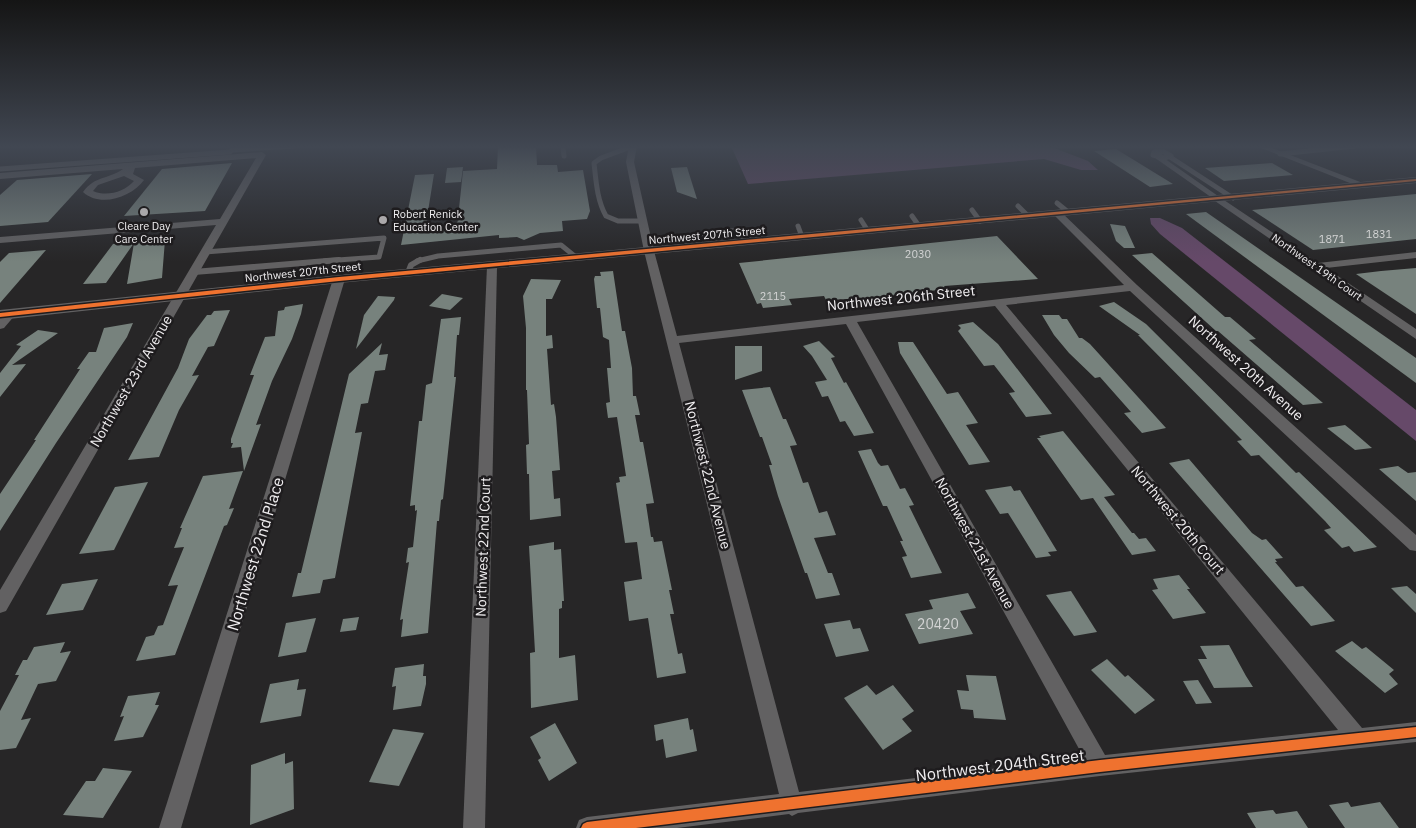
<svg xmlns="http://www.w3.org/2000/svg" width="1416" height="828" viewBox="0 0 1416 828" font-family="'IBM Plex Sans',sans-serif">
	<rect width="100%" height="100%" fill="#272627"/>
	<g fill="#664969">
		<polygon points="731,146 1049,146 1088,161 1098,170 1081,170 1044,159 748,184"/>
		<polygon points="1150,218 1160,218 1182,228 1416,410 1416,441 1160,234 1151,224"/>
	</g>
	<g fill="#77827d">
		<polygon points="498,146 536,146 537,165 557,165 558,172 583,170 590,211 587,219 562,221 563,231 540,233 524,240 517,237 499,238 499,235 401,245 415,175 434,174 425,230 457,227 463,171 497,169"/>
		<polygon points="1116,149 1173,184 1150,187 1094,151"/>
		<polygon points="232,163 205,211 124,216 162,169"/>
		<polygon points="1272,163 1293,175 1224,181 1205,168"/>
		<polygon points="463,167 461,182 445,183 447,168"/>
		<polygon points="687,167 697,199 677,192 671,168"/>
		<polygon points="92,174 48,222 0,226 0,195 17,180"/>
		<polygon points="1416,194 1416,239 1313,250 1252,210"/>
		<polygon points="1206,212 1416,358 1416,383 1186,214"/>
		<polygon points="1110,224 1125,226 1135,248 1124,248 1116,241"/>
		<polygon points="997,236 1038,279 944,286 946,289 872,298 826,300 824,296 789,299 792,305 763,308 761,303 757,304 739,263"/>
		<polygon points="151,239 165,240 162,278 127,284 134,243 106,283 83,284 113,244"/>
		<polygon points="46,250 0,303 0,262 9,253"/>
		<polygon points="1152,253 1225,317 1230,317 1256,339 1249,340 1323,403 1303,405 1218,331 1216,331 1132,255"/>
		<polygon points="1416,268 1416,314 1356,274 1381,271"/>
		<polygon points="613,271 622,331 625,331 632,368 633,396 636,396 640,415 635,415 640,442 643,442 654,503 646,504 651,537 653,537 654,542 662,541 672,590 669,590 674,614 670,614 678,654 682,653 686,673 657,678 648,618 629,621 624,582 642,579 637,542 625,543 616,483 620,482 619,477 626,476 617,417 608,418 606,403 610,402 607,368 611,368 609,340 603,337 600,308 597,308 594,279 595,276 601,276 600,272"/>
		<polygon points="531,279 561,280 552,299 546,299 546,336 552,335 553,348 547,349 551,405 554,404 556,417 560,470 552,471 554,499 560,498 561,516 530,520 529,474 527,474 526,445 529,444 527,390 526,390 526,328 523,296"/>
		<polygon points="442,294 463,298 450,310 429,306"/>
		<polygon points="378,296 395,297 394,300 356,349 364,315"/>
		<polygon points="1114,302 1146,324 1296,473 1299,472 1377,547 1354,552 1349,546 1342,548 1324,530 1331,528 1325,521 1259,455 1251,456 1237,441 1242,440 1138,335 1140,335 1099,306"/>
		<polygon points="303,304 301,314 292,339 272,381 256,425 261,424 244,471 241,447 231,448 233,443 231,443 231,439 254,375 250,375 265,337 275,336 278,311 284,310 285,307"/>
		<polygon points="230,310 214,346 208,347 192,376 199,375 179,410 159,457 128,460 178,368 189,339 207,315 211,315 214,311"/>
		<polygon points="1042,315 1059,315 1062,319 1067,319 1079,338 1082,338 1090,344 1166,428 1142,433 1124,413 1131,412 1100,377 1095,378 1069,353 1054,335"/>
		<polygon points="461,317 459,335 457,335 454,377 456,377 443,499 441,500 439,521 437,521 428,633 401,637 403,619 400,620 409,562 406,563 408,548 413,547 417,510 415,511 415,505 410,506 419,421 422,421 426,385 432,383 441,319"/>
		<polygon points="973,322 998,344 1052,414 1026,417 1009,393 1015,392 994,365 984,366 958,331 961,328 958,325"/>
		<polygon points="133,323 127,337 56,443 0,531 0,494 36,440 34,440 80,369 77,369 89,352 96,352 104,328"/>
		<polygon points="38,330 58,333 12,365 26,364 0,397 0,373 21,346 16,345"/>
		<polygon points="819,341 835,357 831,358 844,383 846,382 874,433 854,436 845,421 840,422 828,396 822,397 815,382 827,380 812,356 803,346"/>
		<polygon points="898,342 913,342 947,394 958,392 978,423 966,425 990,462 969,465 900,353"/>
		<polygon points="382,343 379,355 388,354 385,370 375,371 368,403 361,404 355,433 362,432 335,578 323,580 320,593 292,597 298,573 301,573 349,374"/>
		<polygon points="735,346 762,346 762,371 735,380"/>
		<polygon points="770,387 783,419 786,419 797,445 790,446 803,483 808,482 819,513 827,511 836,535 814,538 828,573 832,573 840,595 816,599 807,573 805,573 778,496 769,465 772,465 762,437 760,437 742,390"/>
		<polygon points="1345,425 1350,429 1372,448 1355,450 1327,428"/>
		<polygon points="1063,431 1115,495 1104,497 1132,533 1134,533 1139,539 1146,538 1156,551 1132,555 1093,498 1081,500 1037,438 1041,438 1039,436"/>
		<polygon points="871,449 878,463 881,466 888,465 900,489 905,488 914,505 909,506 942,573 911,578 902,557 907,556 900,541 903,541 887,506 883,506 858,451"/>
		<polygon points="1189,459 1252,533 1262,540 1266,539 1283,558 1275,559 1277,562 1275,562 1296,587 1303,586 1335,621 1311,626 1169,463"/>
		<polygon points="1398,466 1408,473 1416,472 1416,501 1379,469"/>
		<polygon points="243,471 229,509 234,508 227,525 224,526 175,655 136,661 146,637 154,635 158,626 163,625 178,585 168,586 184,547 174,548 182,528 180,528 203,476"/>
		<polygon points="148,482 114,550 79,554 115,487"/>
		<polygon points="1011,486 1014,491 1020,490 1057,551 1048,552 1051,556 1036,558 1008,513 1000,514 985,490"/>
		<polygon points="554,542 554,550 561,549 564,601 562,601 562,608 559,609 559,658 575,655 578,700 531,708 530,653 535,652 529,546"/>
		<polygon points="1179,575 1190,589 1187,589 1206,613 1173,619 1152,590 1158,589 1153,579"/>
		<polygon points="98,579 83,610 46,615 62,584"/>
		<polygon points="1407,586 1416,594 1416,613 1391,588"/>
		<polygon points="1071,591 1097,632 1074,636 1046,595"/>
		<polygon points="968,593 976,608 960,611 973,634 919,644 905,614 933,609 929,600"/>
		<polygon points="359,617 356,630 340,632 343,619"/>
		<polygon points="316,618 306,652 278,657 286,623"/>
		<polygon points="850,620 853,629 860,628 869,651 836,657 824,624"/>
		<polygon points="1352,641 1362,649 1366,647 1394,670 1389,674 1398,684 1385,693 1335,651"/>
		<polygon points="65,642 60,653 71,651 56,681 38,684 21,720 31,718 16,748 0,750 0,711 19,675 15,675 23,660 27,660 34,647"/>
		<polygon points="1229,645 1246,676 1253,687 1214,688 1198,659 1207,659 1200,646"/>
		<polygon points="1107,659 1125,677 1128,675 1155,700 1135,714 1091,670"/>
		<polygon points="424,664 423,676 426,676 426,684 421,706 393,710 396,686 392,687 395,668"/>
		<polygon points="966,675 996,676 1006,720 974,718 973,710 961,709 957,690 969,691"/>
		<polygon points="299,679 297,690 306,689 301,716 260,723 270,684"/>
		<polygon points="1198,680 1212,703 1196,704 1183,681"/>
		<polygon points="867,685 876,695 893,685 914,711 902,719 912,731 883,750 844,698"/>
		<polygon points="160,692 155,705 159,705 143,737 114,741 124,716 120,717 128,696"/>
		<polygon points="688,718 690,730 693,729 697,751 666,758 663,739 656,741 654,725"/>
		<polygon points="555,723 577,763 549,781 538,760 541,758 530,737"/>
		<polygon points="393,729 424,733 399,786 369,782"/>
		<polygon points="285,753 285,764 293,761 294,809 250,825 251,765"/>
		<polygon points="103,768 132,771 103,818 63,815 86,781 95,781"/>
		<polygon points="1348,802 1351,807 1380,802 1399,828 1345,828 1329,805"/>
		<polygon points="1273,810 1276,814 1297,811 1308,828 1256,828 1247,813"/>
	</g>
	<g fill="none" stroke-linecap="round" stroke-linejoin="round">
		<g stroke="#626162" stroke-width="5">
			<polyline points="563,146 564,156"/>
			<path d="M633 146 601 158 594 163C596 181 597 200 606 216L618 221H642"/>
			<polyline points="232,150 294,146"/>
			<polygon points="1154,152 1164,152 1171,156 1164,158 1153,155"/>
			<polyline points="1280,154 1355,146"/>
			<polyline points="1158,157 1218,199"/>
			<polyline points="1170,157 1233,198"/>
			<polyline points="0,169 230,152 235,146"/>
			<polyline points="1057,203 1068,212"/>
			<polyline points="1018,206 1028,216"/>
			<polyline points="972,210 980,221"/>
			<polyline points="912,216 919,226"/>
			<polyline points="861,220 868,231"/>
			<polyline points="798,226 802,237"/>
			<polyline points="708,246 704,234 741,230 745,242"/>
			<polyline points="205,252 384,238 379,257 324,261"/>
			<polyline points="417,261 438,256 561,245 577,258"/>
		</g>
		<g stroke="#626162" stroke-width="6">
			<polyline points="194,272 339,260"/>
			<polyline points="408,273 411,265 420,260"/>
		</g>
		<g fill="#626162" fill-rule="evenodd">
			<path d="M629 146H637L634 162 654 251 677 336 1124 285 1052 213 1060 211 1137 285 1416 535V551L1410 550 1130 291 1006 305 1362 728 1416 722V742L1100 776 798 813 792 816 789 814 677 828H576L579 820 587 817 779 794 644 251 626 162ZM995 306 1338 730 1105 755 857 322ZM846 324 1084 758 799 792 679 343Z"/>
			<polygon points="1256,146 1267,146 1368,185 1360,187"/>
			<path d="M262 152 266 155 6 611 0 613V590L216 225 0 243V237L220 219 256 158 135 168 133 174 144 180C132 197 100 208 83 192 96 175 107 180 123 169L0 179V173ZM124 176 134 181C124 192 107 197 93 191L98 185Z"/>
			<polygon points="1218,196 1318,263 1416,252 1416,258 1326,268 1416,329 1416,339 1215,201 1213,199"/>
			<polygon points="492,263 497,266 485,828 463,828 487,266"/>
			<polygon points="339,276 345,279 181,828 159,828 333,279"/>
			<polygon points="10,310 16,314 4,328 0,329 0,318"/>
		</g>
		<polygon fill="#626162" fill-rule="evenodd" points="1416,177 1416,183 339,283 0,320 0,310 339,275"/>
		<g stroke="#1e1c1e" stroke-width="3">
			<g id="cycleway">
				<polygon points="1416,179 1416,181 339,281 0,317 0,313 339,277"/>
				<polygon points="1416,727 1416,737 1100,772 636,828 581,828 583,824 587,822 1100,760"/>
			</g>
		</g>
		<use href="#cycleway" fill="#ef722f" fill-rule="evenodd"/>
	</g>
	<linearGradient id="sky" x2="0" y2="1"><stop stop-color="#151515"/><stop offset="0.56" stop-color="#414752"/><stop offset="1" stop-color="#414752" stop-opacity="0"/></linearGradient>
	<rect width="1416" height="262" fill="url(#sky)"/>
	<g fill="#aaa8aa" stroke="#1e1c1e" stroke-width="2">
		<circle cx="144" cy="212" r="5"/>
		<circle cx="383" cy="220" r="5"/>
	</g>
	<g text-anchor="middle" stroke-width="5" stroke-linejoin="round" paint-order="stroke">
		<g font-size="11" fill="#f0eef0" stroke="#1e1c1e" text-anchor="start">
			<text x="393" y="218">Robert Renick<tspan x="393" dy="13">Education Center</tspan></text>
			<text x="144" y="230" text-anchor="middle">Cleare Day<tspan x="144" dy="13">Care Center</tspan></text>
		</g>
		<g font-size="11" fill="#d2d3d3">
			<text x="1379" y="238">1831</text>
			<text x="1332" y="243">1871</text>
			<text x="918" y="258">2030</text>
			<text x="773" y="300">2115</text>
		</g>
		<g font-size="11" fill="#f0eef0" stroke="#1e1c1e">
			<text transform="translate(707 235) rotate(-5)" y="4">Northwest 207th Street</text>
			<text transform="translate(1317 267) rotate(35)" y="4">Northwest 19th Court</text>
			<text transform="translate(303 272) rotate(-6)" y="4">Northwest 207th Street</text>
		</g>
		<g font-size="14" fill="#f0eef0" stroke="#1e1c1e">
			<text transform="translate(901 298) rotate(-6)" y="5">Northwest 206th Street</text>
			<text transform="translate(1246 368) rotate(42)" y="5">Northwest 20th Avenue</text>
			<text transform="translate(131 381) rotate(-60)" y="5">Northwest 23rd Avenue</text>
			<text transform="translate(708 475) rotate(76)" y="5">Northwest 22nd Avenue</text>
			<text transform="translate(1178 520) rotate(50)" y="5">Northwest 20th Court</text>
			<text transform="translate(975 543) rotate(61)" y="5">Northwest 21st Avenue</text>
			<text transform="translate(483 547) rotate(-88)" y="5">Northwest 22nd Court</text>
		</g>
		<g font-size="14" fill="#d2d3d3">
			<text x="938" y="629">20420</text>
		</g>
		<g font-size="16" fill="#f0eef0" stroke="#1e1c1e">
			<text transform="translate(255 554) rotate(-73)" y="6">Northwest 22nd Place</text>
			<text transform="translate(1000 765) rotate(-7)" y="6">Northwest 204th Street</text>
		</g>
	</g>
</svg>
